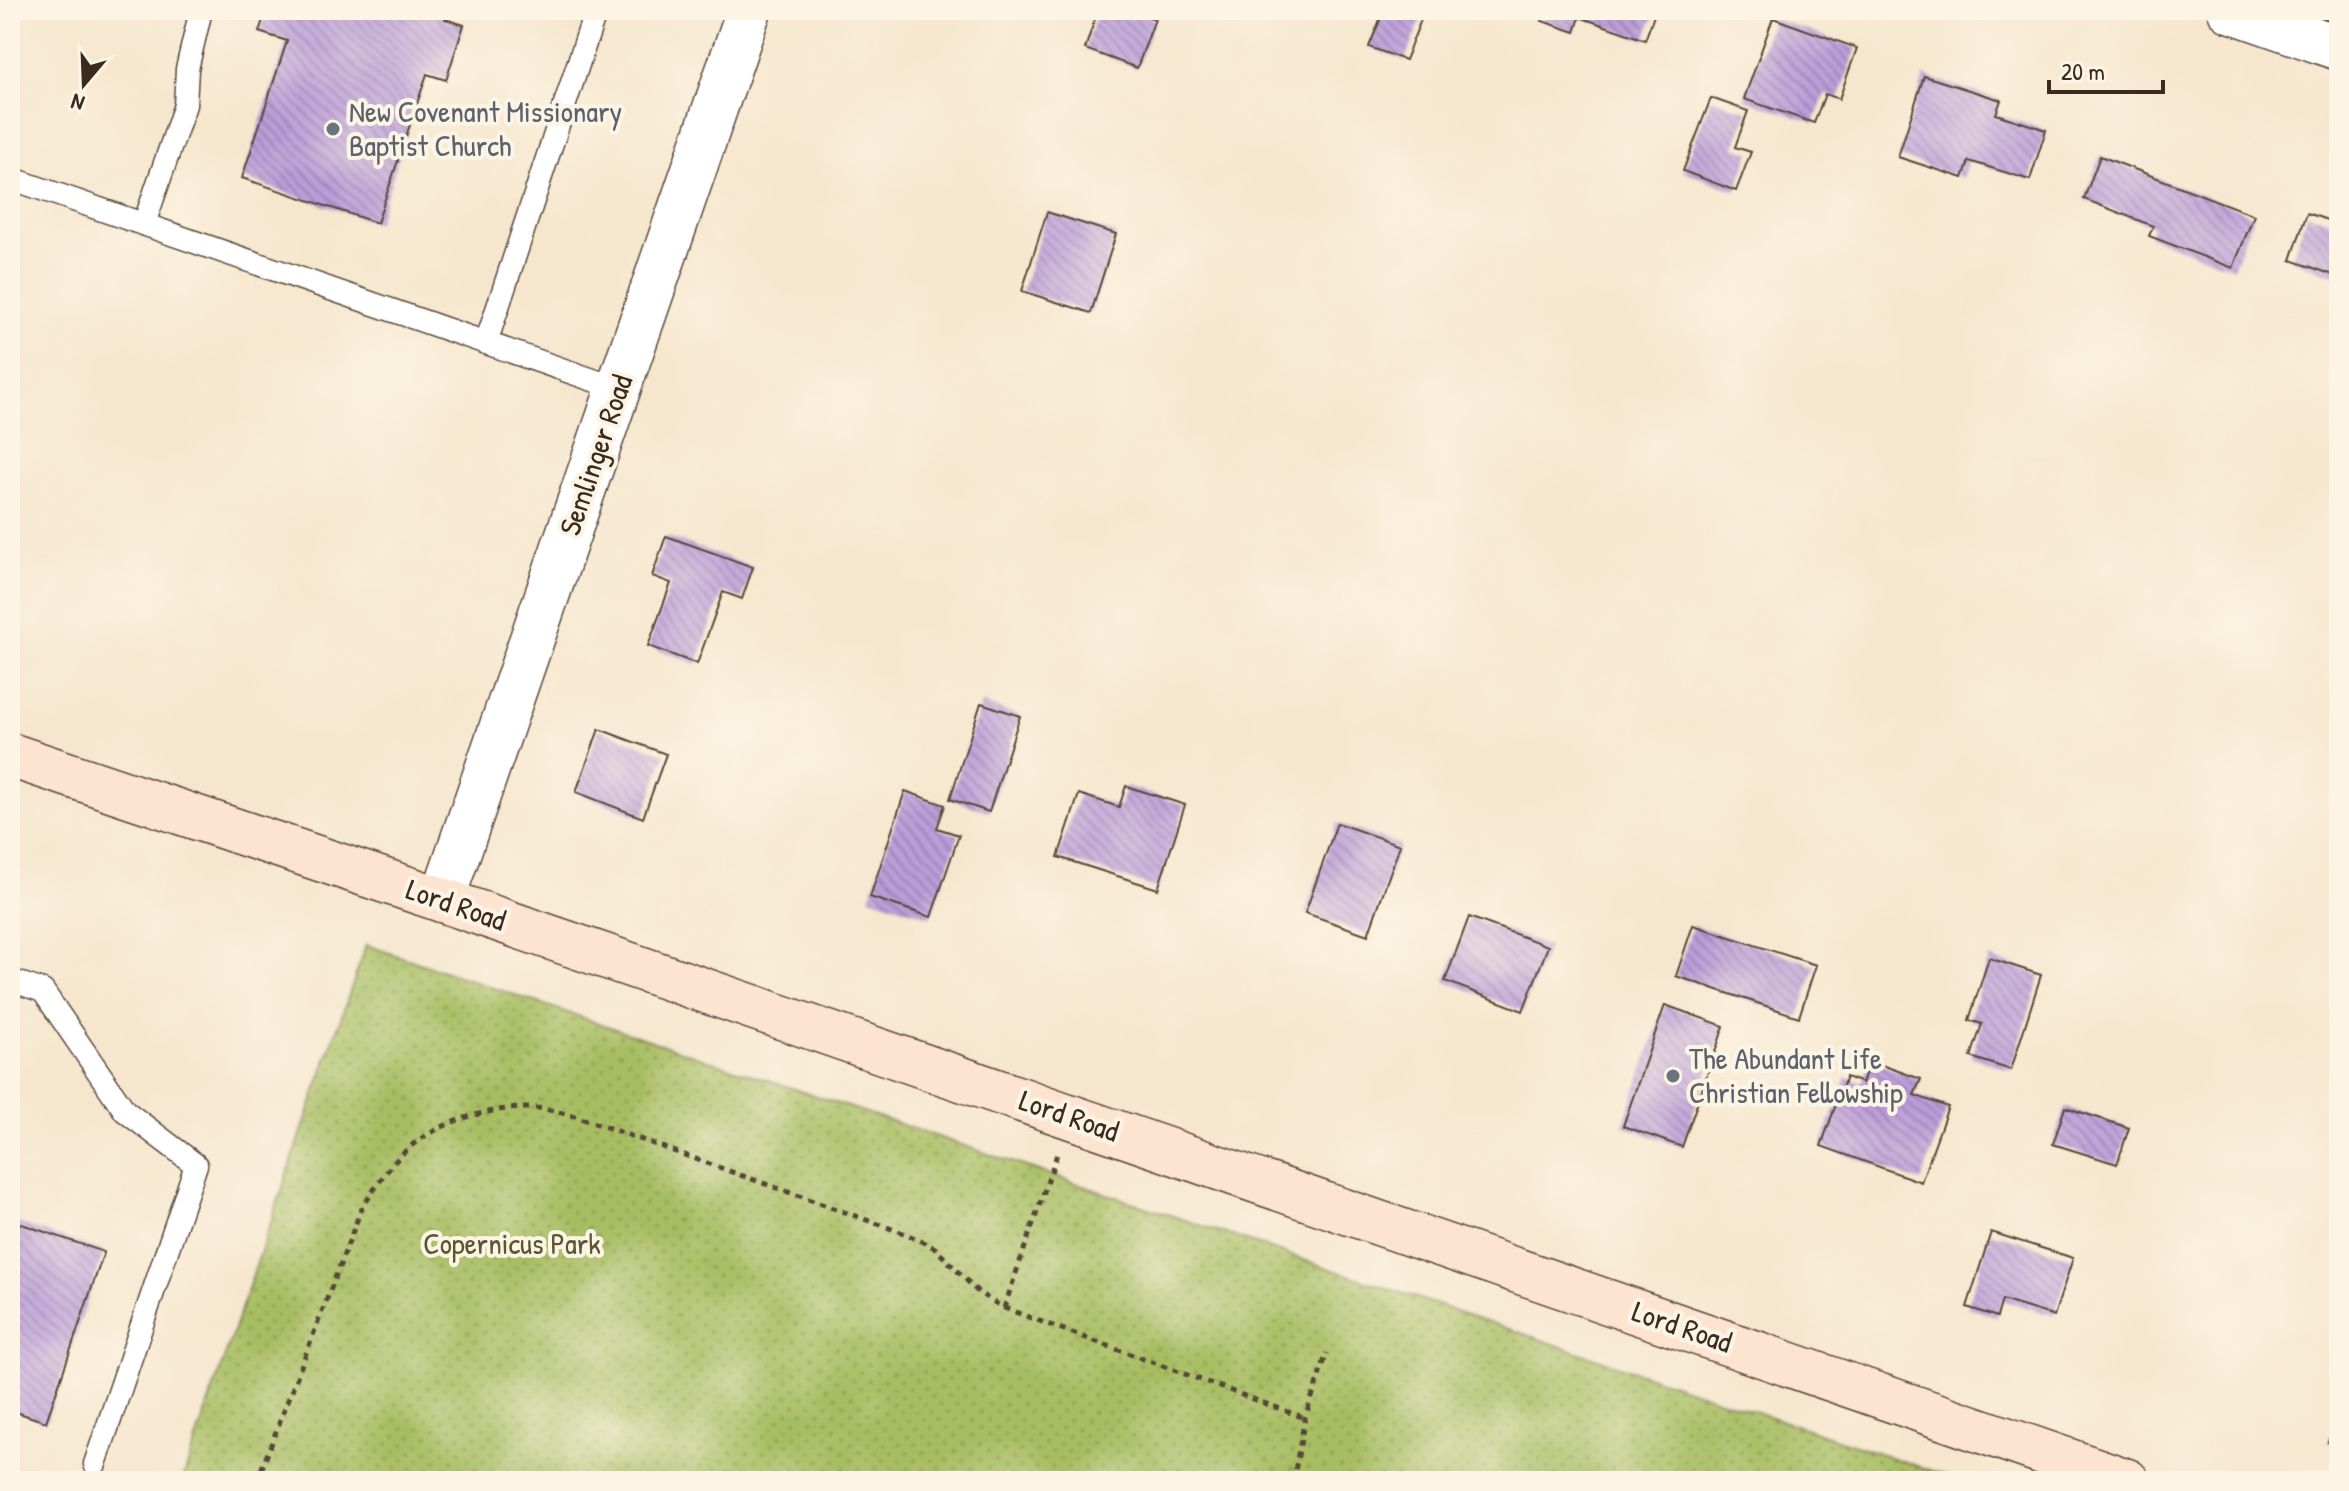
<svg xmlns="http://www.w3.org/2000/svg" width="2349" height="1491" viewBox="0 0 2349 1491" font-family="'Patrick Hand',sans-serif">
	<defs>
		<pattern id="park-dots" width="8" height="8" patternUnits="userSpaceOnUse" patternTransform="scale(2)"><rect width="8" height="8" fill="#a7bd62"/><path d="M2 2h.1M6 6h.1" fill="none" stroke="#899a50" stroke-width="1.8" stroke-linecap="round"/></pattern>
		<pattern id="building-back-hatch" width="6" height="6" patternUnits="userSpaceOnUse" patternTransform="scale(2)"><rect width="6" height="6" fill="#bb9dd9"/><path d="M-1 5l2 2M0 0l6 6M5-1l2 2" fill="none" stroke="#9980af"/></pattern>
	</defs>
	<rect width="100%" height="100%" fill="#fcf5e5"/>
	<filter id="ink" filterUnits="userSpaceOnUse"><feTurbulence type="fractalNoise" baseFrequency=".0125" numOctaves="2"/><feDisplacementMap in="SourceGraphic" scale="16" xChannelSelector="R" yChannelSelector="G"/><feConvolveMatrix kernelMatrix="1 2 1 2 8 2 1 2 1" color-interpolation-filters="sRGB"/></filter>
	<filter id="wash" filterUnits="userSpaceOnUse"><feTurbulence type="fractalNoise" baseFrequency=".006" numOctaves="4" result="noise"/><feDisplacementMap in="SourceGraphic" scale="32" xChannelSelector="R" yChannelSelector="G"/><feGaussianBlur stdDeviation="1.8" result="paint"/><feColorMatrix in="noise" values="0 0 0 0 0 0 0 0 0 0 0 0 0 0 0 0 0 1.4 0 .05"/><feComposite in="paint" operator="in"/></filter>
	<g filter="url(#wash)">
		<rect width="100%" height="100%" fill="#f6e6cd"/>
		<polygon fill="url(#park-dots)" stroke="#717440" stroke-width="2" points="366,945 1962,1481 182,1481"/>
		<g id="blocks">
			<g fill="url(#building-back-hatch)">
				<polygon points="266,10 449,10 445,19 464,25 446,80 427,74 377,223 242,178 287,41 259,32"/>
				<polygon points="1098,10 1128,10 1155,19 1137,68 1085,49"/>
				<polygon points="1384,10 1402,10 1422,17 1405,60 1369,47"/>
				<polygon points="1546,10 1656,10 1645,40 1580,17 1575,32 1542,21"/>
				<polygon points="1773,18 1857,48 1839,99 1825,94 1814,123 1744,99"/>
				<polygon points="1924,76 2001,100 1996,114 2046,130 2030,180 1969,161 1963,178 1898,157"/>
				<polygon points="1711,98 1748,111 1735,147 1751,152 1736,191 1683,171"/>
				<polygon points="2100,156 2254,215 2233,268 2149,236 2153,226 2084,199"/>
				<polygon points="1047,212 1116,234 1091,313 1022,291"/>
				<polygon points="2307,213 2339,224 2339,277 2291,260"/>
				<polygon points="666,536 753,567 742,599 723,592 697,664 648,646 671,583 652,576"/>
				<polygon points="981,703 1020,716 989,812 950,799"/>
				<polygon points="599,729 666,754 643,818 576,792"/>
				<polygon points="1126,786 1185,805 1158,889 1058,857 1079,794 1119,807"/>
				<polygon points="905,791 945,805 937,828 959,835 931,917 870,897"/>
				<polygon points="1337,823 1400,845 1368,935 1305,913"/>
				<polygon points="1469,917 1548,946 1523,1011 1445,981"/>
				<polygon points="1693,925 1816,965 1799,1017 1676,976"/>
				<polygon points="1989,958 2041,975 2011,1070 1971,1057 1982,1024 1969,1020"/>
				<polygon points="1665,1005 1724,1026 1682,1147 1623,1126"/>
				<polygon points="1870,1061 1921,1079 1914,1095 1948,1107 1921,1182 1821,1146 1846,1077 1862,1083"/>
				<polygon points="2065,1107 2129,1128 2117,1164 2053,1144"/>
				<polygon points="10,1220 104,1252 46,1422 10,1410"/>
				<polygon points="1991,1232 2073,1258 2054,1316 2002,1300 1997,1317 1967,1307"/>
				<polygon points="2339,1413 2339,1446 2328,1442"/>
			</g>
		</g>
	</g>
	<g filter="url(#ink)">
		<use href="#blocks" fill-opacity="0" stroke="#574638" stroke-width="2"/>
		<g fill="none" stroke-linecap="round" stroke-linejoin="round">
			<g stroke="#574638" stroke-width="25">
				<g id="lane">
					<polyline points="10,11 10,10"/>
					<polyline points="10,178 619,389"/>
					<polyline points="144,224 185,105 187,69 201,10"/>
					<polyline points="486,343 596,10"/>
					<polyline points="10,980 43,991 125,1111 196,1165 95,1464"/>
				</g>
			</g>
			<g stroke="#574638" stroke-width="47">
				<g id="street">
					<polyline points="2230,10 2339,48"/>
					<polyline points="442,900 749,10"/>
				</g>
			</g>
			<g stroke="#574638" stroke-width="47">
				<polyline id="secondary" points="10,755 442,900 2127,1481"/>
			</g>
			<g stroke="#574638" stroke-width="5" stroke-dasharray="6 6" stroke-linecap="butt">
				<polyline points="1004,1308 1057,1154"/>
				<path d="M257 1481 361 1210C375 1188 390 1163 411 1146 444 1120 490 1107 532 1108 546 1108 561 1113 575 1116L906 1234 935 1248 979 1293 1004 1308 1305 1418"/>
				<polyline points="1293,1481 1305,1418 1327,1353"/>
			</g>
			<use href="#lane" stroke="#fff" stroke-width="22"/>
			<use href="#street" stroke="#fff" stroke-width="44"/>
			<use href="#secondary" stroke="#fde4d1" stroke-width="44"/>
		</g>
	</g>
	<g fill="#6b7280" stroke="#fcf5e5" stroke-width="3">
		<circle cx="333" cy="129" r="8"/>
		<circle cx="1673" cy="1076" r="8"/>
	</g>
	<g text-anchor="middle" stroke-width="8" stroke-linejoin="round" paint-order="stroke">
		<g font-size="30" fill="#5b616d" stroke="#fcf5e5" text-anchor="start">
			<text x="349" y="122">New Covenant Missionary<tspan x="349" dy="34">Baptist Church</tspan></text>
			<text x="1689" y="1069">The Abundant Life<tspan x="1689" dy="34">Christian Fellowship</tspan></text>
		</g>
		<g font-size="30" fill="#3b2a1e" stroke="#fcf5e5">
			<text transform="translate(596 455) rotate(-71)" y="10">Semlinger Road</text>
			<text transform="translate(456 905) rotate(19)" y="10">Lord Road</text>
			<text transform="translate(1069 1116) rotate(19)" y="10">Lord Road</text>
			<text transform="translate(1682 1327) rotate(19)" y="10">Lord Road</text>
		</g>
		<g font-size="30" fill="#5b5632" stroke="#fcf5e5">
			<text x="512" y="1254">Copernicus Park</text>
		</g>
	</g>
	<rect width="2349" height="1491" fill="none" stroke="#fcf5e5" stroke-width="40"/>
	<g transform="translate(84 84) rotate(199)" stroke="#fcf5e5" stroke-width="6" paint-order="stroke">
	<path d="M0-6L14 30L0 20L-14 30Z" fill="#3b2a1e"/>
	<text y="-12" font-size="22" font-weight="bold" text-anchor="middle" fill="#3b2a1e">N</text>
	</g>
	<path d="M2049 80v12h114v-12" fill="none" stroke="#3b2a1e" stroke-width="4"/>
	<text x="2061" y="80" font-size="24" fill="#3b2a1e" stroke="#fcf5e5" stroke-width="6" paint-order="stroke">20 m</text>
</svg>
